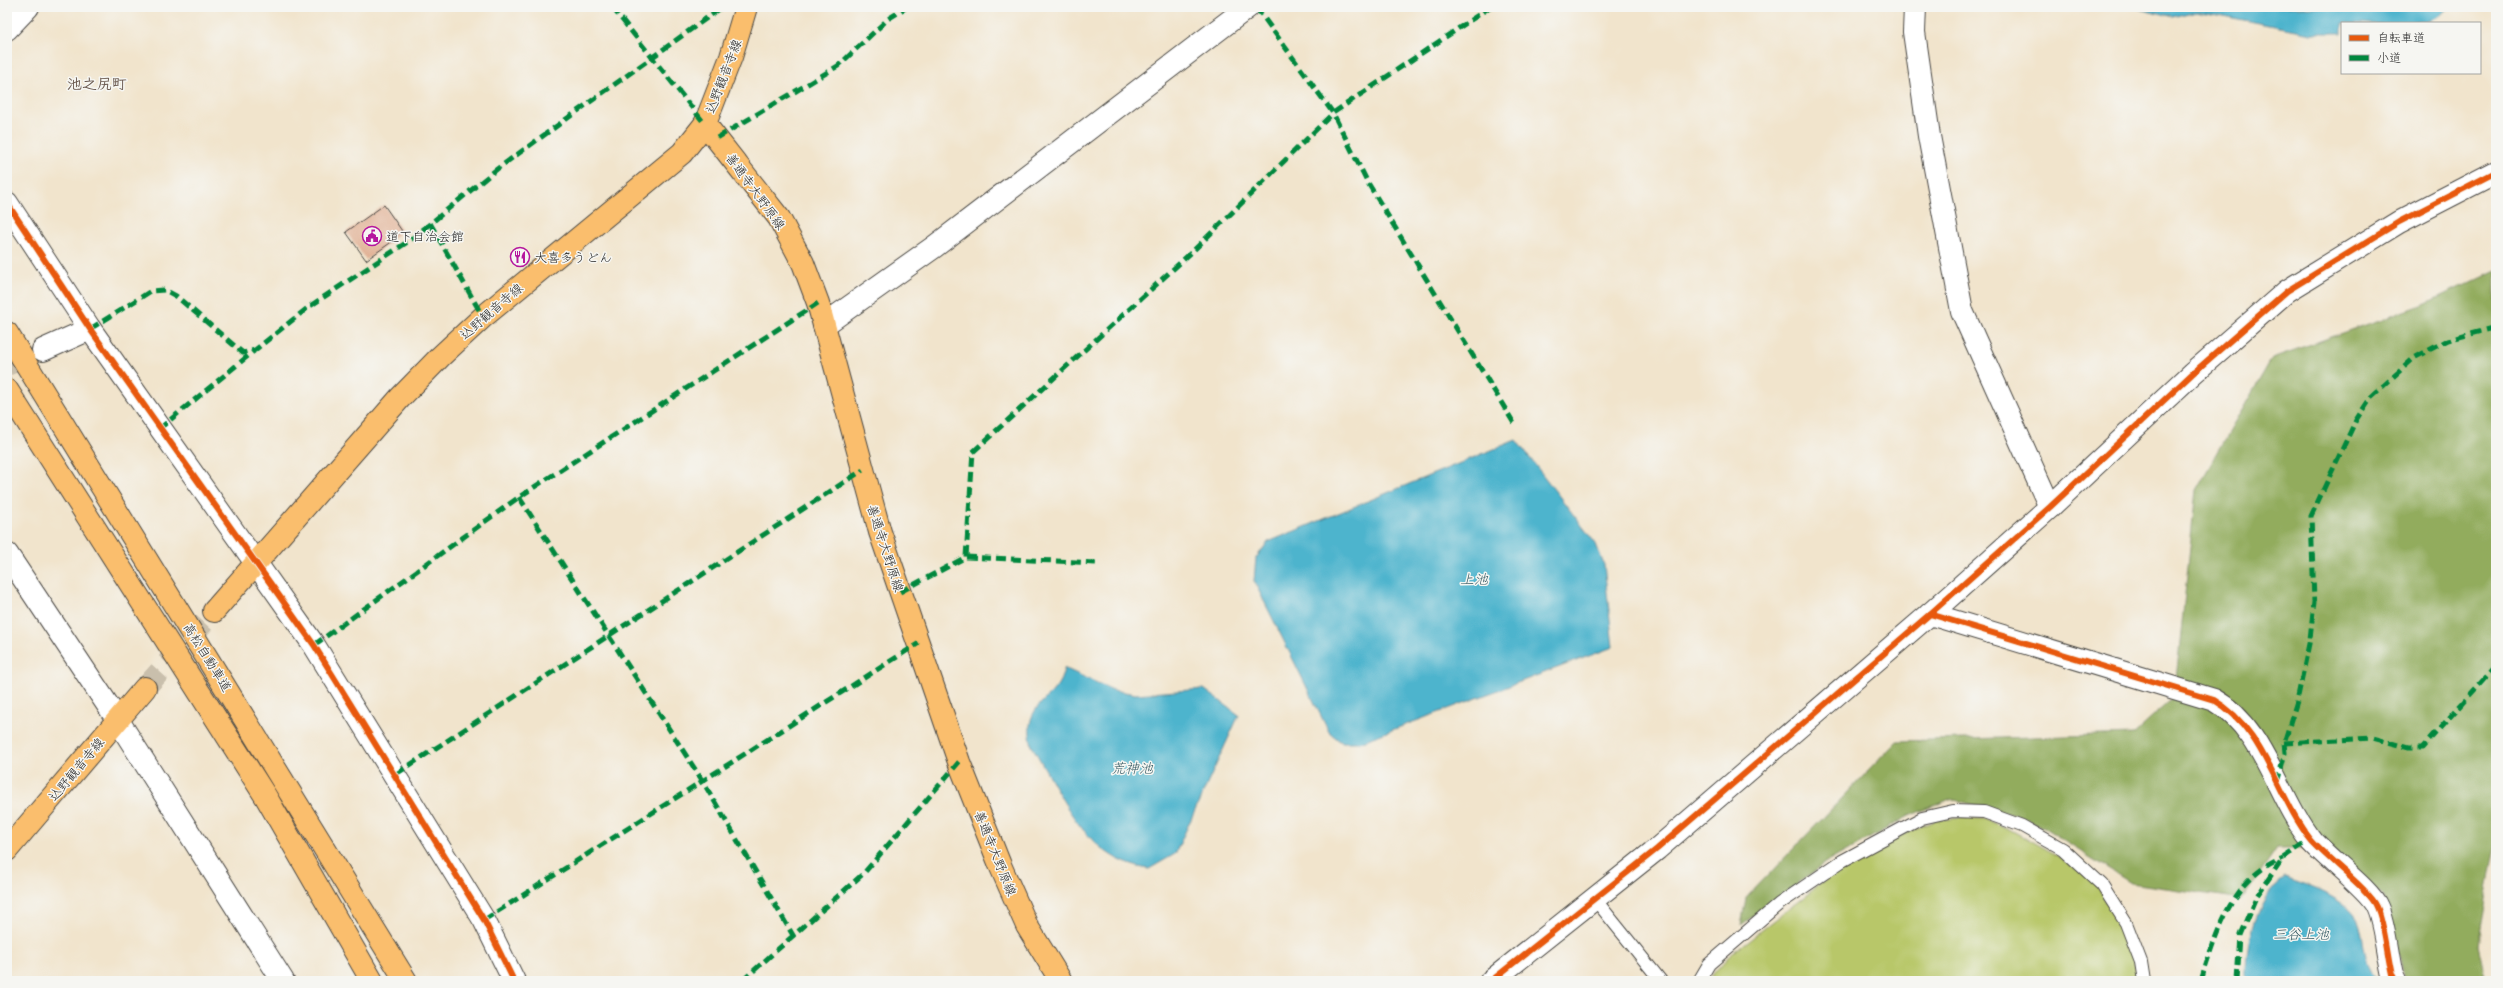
<svg xmlns="http://www.w3.org/2000/svg" width="2503" height="988" viewBox="0 0 2503 988" font-family="'Architects Daughter','Klee One',sans-serif">
	<rect width="100%" height="100%" fill="#f6f6f2"/>
	<filter id="ink" filterUnits="userSpaceOnUse"><feTurbulence type="fractalNoise" baseFrequency=".025" numOctaves="2"/><feDisplacementMap in="SourceGraphic" scale="8" xChannelSelector="R" yChannelSelector="G"/><feConvolveMatrix kernelMatrix="1 2 1 2 8 2 1 2 1" color-interpolation-filters="sRGB"/></filter>
	<filter id="wash" filterUnits="userSpaceOnUse"><feTurbulence type="fractalNoise" baseFrequency=".012" numOctaves="4" result="noise"/><feDisplacementMap in="SourceGraphic" scale="16" xChannelSelector="R" yChannelSelector="G"/><feGaussianBlur stdDeviation="0.9" result="paint"/><feColorMatrix in="noise" values="0 0 0 0 0 0 0 0 0 0 0 0 0 0 0 0 0 1.4 0 .05"/><feComposite in="paint" operator="in"/></filter>
	<g filter="url(#wash)">
		<rect width="100%" height="100%" fill="#f1e4cc"/>
		<polygon fill="#b8c769" stroke="#72794a" points="1961,818 1984,819 2009,829 2063,859 2094,881 2115,916 2132,949 2138,981 1707,981 1728,957 1833,874 1906,833 1936,820"/>
		<polygon fill="#92ac5d" stroke="#5e6c44" points="2496,270 2496,845 2478,945 2486,981 2406,981 2383,897 2322,848 2277,848 2242,899 2131,883 2027,818 1950,799 1909,816 1827,862 1741,925 1746,898 1897,741 2134,734 2174,698 2196,490 2272,358 2422,305"/>
		<g fill="#4eb4cd" stroke="#3c707c">
			<path d="M2136 7H2450C2429 31 2373 23 2342 23V33H2311L2197 11 2173 17Z"/>
			<polygon points="1516,440 1596,544 1604,565 1613,647 1360,742 1341,742 1329,732 1254,581 1256,558 1268,542"/>
			<path d="M1064 668 1113 690 1136 694 1204 689 1239 715 1175 854 1149 869C1085 860 1062 796 1032 746 1020 699 1059 703 1064 668Z"/>
			<path d="M2285 878C2307 886 2354 900 2360 926 2365 947 2364 962 2377 981H2247C2246 946 2255 898 2285 878Z"/>
		</g>
		<g id="blocks">
			<polygon fill="#e0ae91" points="384,205 402,231 391,239 393,241 366,260 346,232"/>
		</g>
	</g>
	<g filter="url(#ink)">
		<use href="#blocks" fill-opacity="0" stroke="#494743" stroke-width="1"/>
		<g fill="none" stroke-linecap="round" stroke-linejoin="round">
			<polyline stroke="#c9bfac" stroke-width="22" stroke-dasharray="22 11" stroke-linecap="butt" points="7,365 39,351"/>
			<polyline stroke="#c9bfac" stroke-width="22" stroke-dasharray="22 11" stroke-linecap="butt" points="145,688 214,611"/>
			<g stroke="#494743" stroke-width="14">
				<g id="service">
					<polyline points="1594,898 1661,981"/>
					<polyline points="1699,981 1709,964 1779,904 1842,861 1922,818 1953,811 1984,812 2022,826 2063,849 2102,885 2126,923 2141,962 2144,981"/>
				</g>
			</g>
			<g stroke="#494743" stroke-width="24">
				<g id="minor">
					<polyline points="1915,7 1914,32 1929,136 1962,311 2050,507"/>
					<polyline points="7,29 28,7"/>
					<polyline points="7,203 90,329 314,645 484,920 514,981"/>
					<polyline points="824,325 934,247 1248,7"/>
					<polyline points="43,350 90,329"/>
					<polyline points="7,554 117,719 283,981"/>
				</g>
			</g>
			<g stroke="#494743" stroke-width="24">
				<g id="tertiary">
					<path d="M1930 614 2214 700C2265 729 2276 796 2311 840 2325 857 2371 891 2377 907 2385 924 2387 955 2392 975L2395 981"/>
					<polyline points="1491,981 1657,849 1930,614 2050,507 2192,374 2287,291 2399,222 2496,172"/>
				</g>
			</g>
			<g stroke="#494743" stroke-width="24">
				<g id="primary">
					<polyline points="705,124 779,218 803,263 818,303 880,532 959,762 1000,865 1027,926 1061,981"/>
					<polyline points="214,611 400,398 440,357 483,317 682,153 705,124 731,57 746,7"/>
					<polyline points="7,850 145,688"/>
				</g>
			</g>
			<g stroke="#494743" stroke-width="24">
				<g id="motorway">
					<polyline points="7,333 406,981"/>
					<polyline points="7,390 266,797 372,981"/>
				</g>
			</g>
			<use href="#service" stroke="#fff" stroke-width="12"/>
			<use href="#minor" stroke="#fff" stroke-width="22"/>
			<use href="#tertiary" stroke="#fff" stroke-width="22"/>
			<use href="#primary" stroke="#fabe6d" stroke-width="22"/>
			<use href="#motorway" stroke="#fabe6d" stroke-width="22"/>
			<g stroke="#00873e" stroke-width="5" stroke-dasharray="10 5" stroke-linecap="butt">
				<polyline points="612,7 705,124"/>
				<polyline points="1256,7 1333,113 1368,183 1515,425"/>
				<polyline points="717,138 838,66 888,19 907,7"/>
				<polyline points="430,223 483,317"/>
				<polyline points="90,329 151,291 165,290 176,296 243,353 255,350 310,306 409,241 497,169 722,7"/>
				<polyline points="159,429 254,351"/>
				<polyline points="519,497 702,780 794,937"/>
				<polyline points="966,557 1098,563"/>
				<polyline points="900,592 966,557 973,452 1194,250 1333,113 1490,7"/>
				<polyline points="314,645 519,497 818,303"/>
				<polyline points="2284,743 2373,738 2409,748 2422,748 2496,666"/>
				<polyline points="396,774 863,470"/>
				<polyline points="2277,783 2285,753 2284,743 2297,701 2310,639 2314,602 2311,516 2356,420 2371,397 2414,358 2448,340 2496,327"/>
				<polyline points="484,920 919,643"/>
				<polyline points="742,981 864,873 959,762"/>
				<path d="M2201 981C2215 935 2233 876 2283 858"/>
				<polyline points="2237,981 2240,935 2256,897 2283,858 2311,839"/>
			</g>
			<g stroke="#f6f6f2" stroke-width="8">
				<g id="cycleway">
					<polyline points="7,203 90,329 314,645 484,920 514,981"/>
					<path d="M1930 614 2214 700C2265 729 2276 796 2311 840 2325 857 2371 891 2377 907 2385 924 2387 955 2392 975L2395 981"/>
					<polyline points="1491,981 1657,849 1930,614 2050,507 2192,374 2287,291 2399,222 2496,172"/>
				</g>
			</g>
			<use href="#cycleway" stroke="#e8590c" stroke-width="6"/>
		</g>
	</g>
	<defs>
		<g id="civic-ring" transform="scale(1)"><circle r="9.5" fill="#f6f6f2" stroke="#b5179e" stroke-width="1.5"/><path d="M-.6-6.5H3V-4.5H.6V-3L4-1V1h2V6H-6V1h2V-1L-.6-3ZM-1.2 2.5V6h2.4V2.5Z" fill="#b5179e"/></g>
		<g id="restaurant-ring" transform="scale(1)"><circle r="9.5" fill="#f6f6f2" stroke="#b5179e" stroke-width="1.5"/><path d="M-5-6h1v4h1v-4h1v4h1v-4h1v5L-1.5 .5V6h-2V.5L-5-1ZM5-6V6H3V1.5H1.5Q1.5-4 5-6Z" fill="#b5179e"/></g>
	</defs>
	<g fill-rule="evenodd">
		<use href="#civic-ring" x="372" y="236"/>
		<use href="#restaurant-ring" x="520" y="257"/>
	</g>
	<g text-anchor="middle" stroke-width="3" stroke-linejoin="round" paint-order="stroke">
		<g font-size="13" fill="#2b2b2b" stroke="#f6f6f2">
			<text transform="translate(723 76) rotate(-69)" y="5">込野観音寺線</text>
			<text transform="translate(756 191) rotate(54)" y="5">善通寺大野原線</text>
			<text transform="translate(491 311) rotate(-41)" y="5">込野観音寺線</text>
			<text transform="translate(886 548) rotate(72)" y="5">善通寺大野原線</text>
			<text transform="translate(208 657) rotate(58)" y="5">高松自動車道</text>
			<text transform="translate(76 769) rotate(-50)" y="5">込野観音寺線</text>
			<text transform="translate(996 853) rotate(68)" y="5">善通寺大野原線</text>
		</g>
		<g font-size="13" fill="#2b2b2b" stroke="#f6f6f2" text-anchor="start">
			<text x="386" y="241">道下自治会館</text>
			<text x="534" y="262">大喜多うどん</text>
		</g>
		<g font-size="14" font-style="italic" fill="#375b64" stroke="#f6f6f2">
			<text x="1474" y="584">上池</text>
			<text x="1132" y="773">荒神池</text>
			<text x="2301" y="939">三谷上池</text>
		</g>
		<g font-size="15" font-weight="bold" fill="#6a594f" stroke="#f6f6f2">
			<text x="97" y="89">池之尻町</text>
		</g>
	</g>
	<rect width="2503" height="988" fill="none" stroke="#f6f6f2" stroke-width="24"/>
	<rect x="2341" y="22" width="140" height="52" fill="#f6f6f2" stroke="#a5a5a2"/>
	<rect x="2349" y="35" width="20" height="6" fill="#e8590c" stroke="#a5a5a2"/>
	<text x="2377" y="42" font-size="12" fill="#2b2b2b">自転車道</text>
	<rect x="2349" y="55" width="20" height="6" fill="#00873e" stroke="#a5a5a2"/>
	<text x="2377" y="62" font-size="12" fill="#2b2b2b">小道</text>
</svg>
